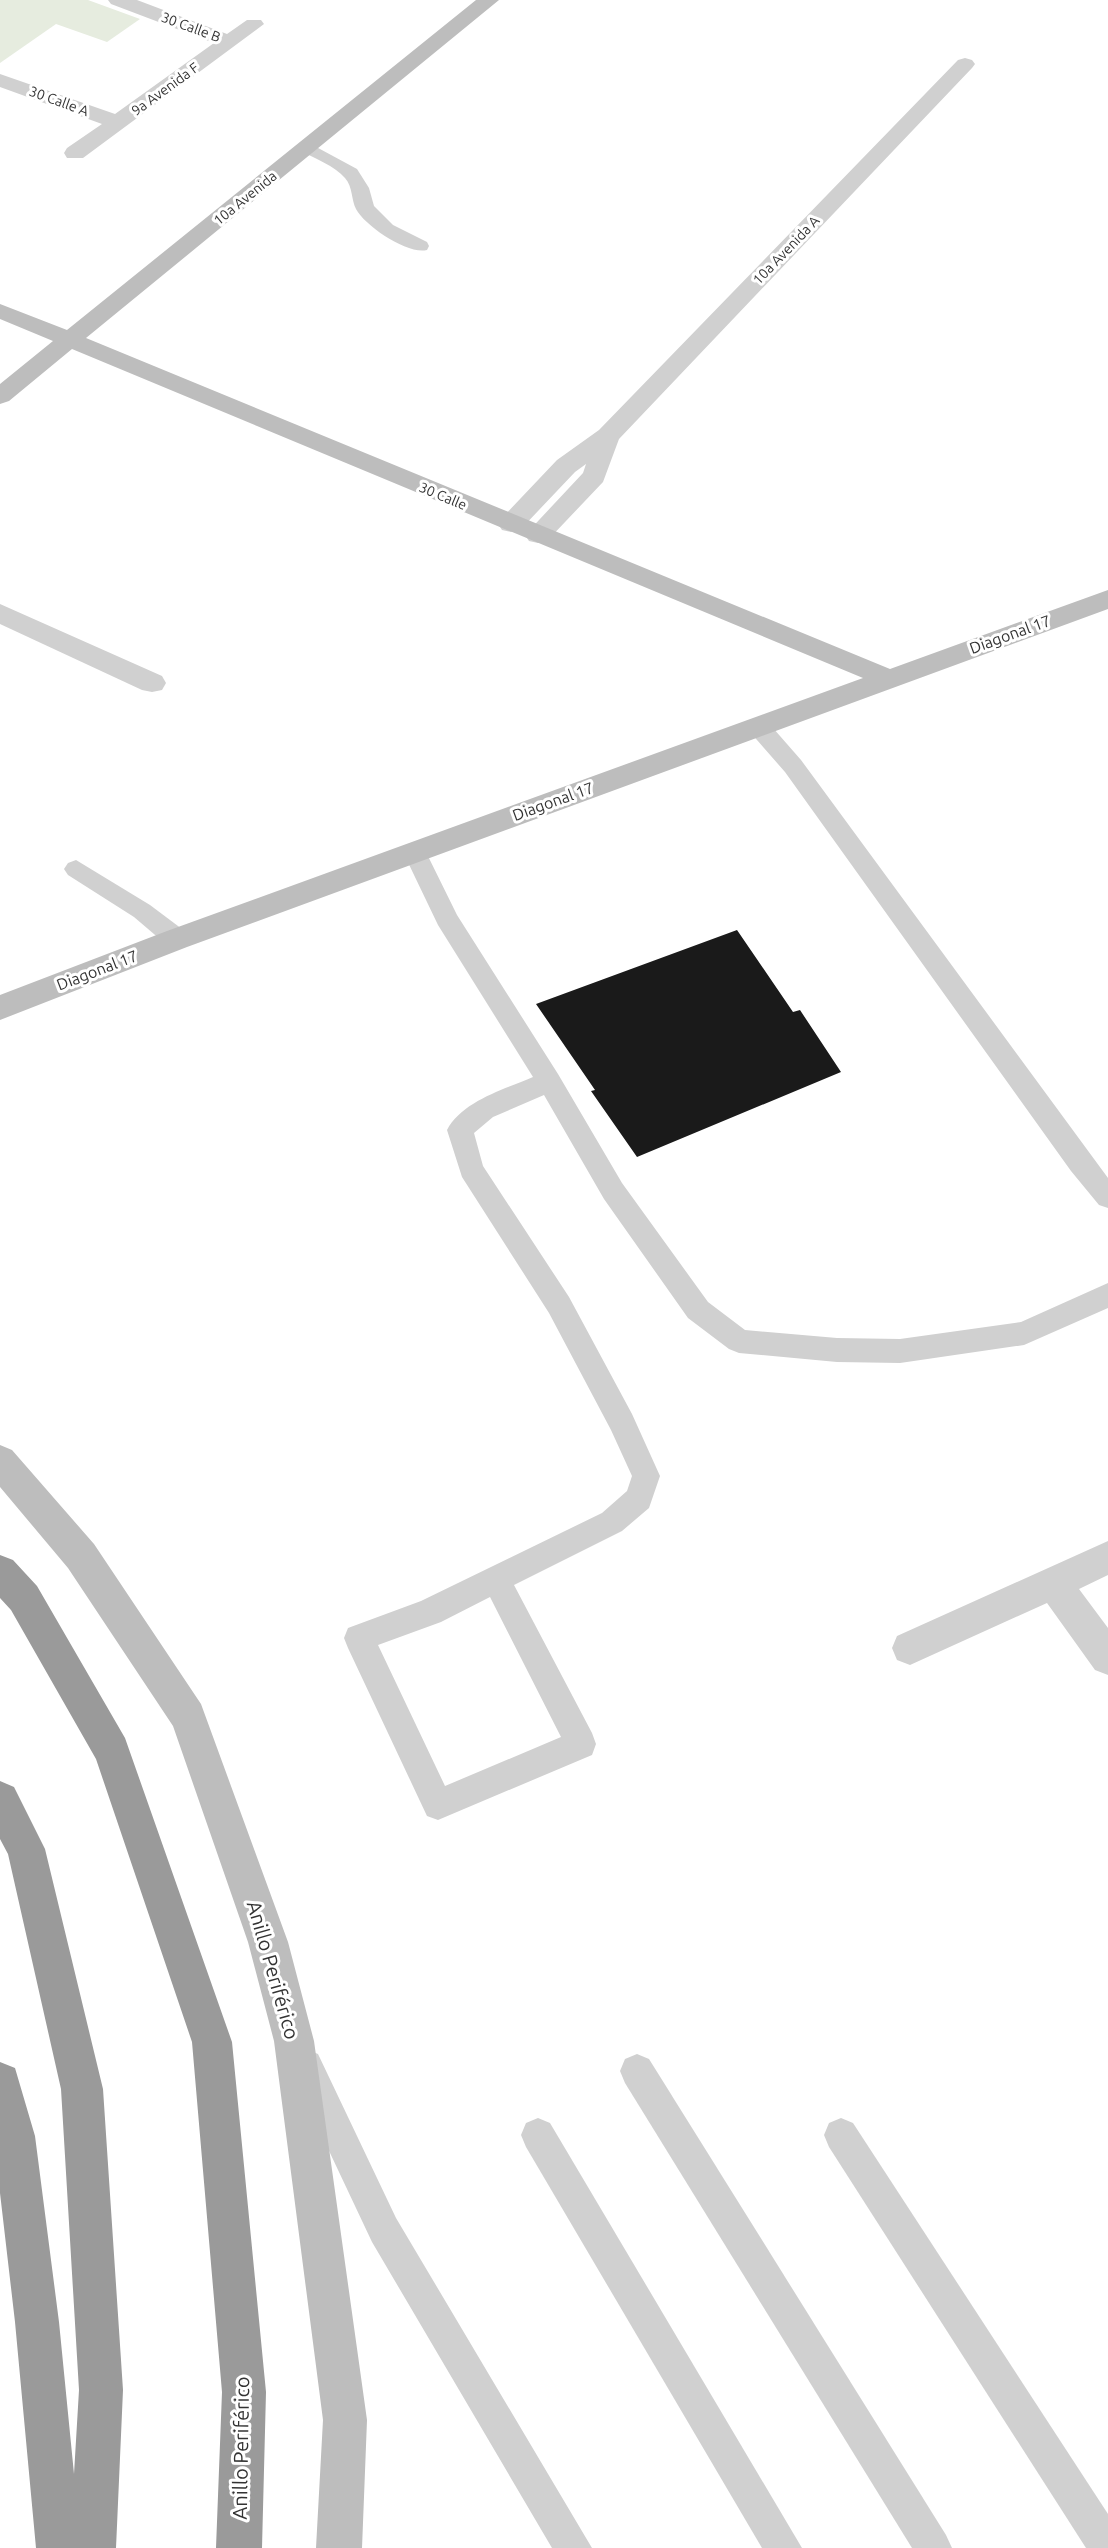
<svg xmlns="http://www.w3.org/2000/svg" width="1108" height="2548" viewBox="0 0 1108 2548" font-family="Ubuntu,sans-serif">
	<rect width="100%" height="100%" fill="#fff"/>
	<polygon fill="#e6ecdf" points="0,0 88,0 140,19 107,42 56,24 0,63"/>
	<polygon fill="#1a1a1a" points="737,930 793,1012 800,1010 841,1072 637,1157 591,1091 595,1090 536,1004"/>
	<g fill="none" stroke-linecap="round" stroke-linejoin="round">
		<g fill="#d0d0d0" fill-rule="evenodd">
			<path d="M307 142 357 169 369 188 374 206 393 225 427 242 429 246 427 250C408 255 365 226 356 209 351 199 353 187 345 178 335 166 314 158 301 151L298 147 301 143Z"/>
			<polygon points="758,718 766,720 801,760 1108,1178 1108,1208 1099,1205 1071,1171 785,772 750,732 747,726 750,720"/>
			<path d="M415 843 423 846 457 915 558 1074 622 1183 708 1302 745 1330 837 1338 900 1339 1021 1322 1108 1283V1308L1024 1345 900 1363 837 1362 739 1353 729 1349 688 1318 604 1199 544 1095 493 1117 474 1133 483 1166 569 1297 632 1414 660 1476 649 1508 622 1531 514 1585 592 1733 596 1744 592 1755 438 1820 427 1816 348 1648 344 1638 348 1628 421 1601 602 1513 627 1491 632 1476 611 1430 549 1313 462 1177 447 1130C462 1101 505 1089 533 1077L438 925 403 852 407 846ZM490 1597 561 1737 445 1786 378 1645 441 1622Z"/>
			<polygon points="76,860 150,905 186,932 189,939 186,946 177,948 168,946 134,917 68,875 64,869 68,863"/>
			<polygon points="306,2049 318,2054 396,2218 592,2548 552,2548 372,2242 289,2066 294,2054"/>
			<polygon points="637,2054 649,2059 946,2535 952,2548 912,2548 625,2083 620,2071 625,2059"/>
			<polygon points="538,2118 550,2123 802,2548 762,2548 526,2147 521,2135 526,2123"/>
			<polygon points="841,2118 853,2123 1108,2514 1108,2548 1086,2548 829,2147 824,2135 829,2123"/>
		</g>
		<g fill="#d0d0d0" fill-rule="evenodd">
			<polygon points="108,0 137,0 227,34 247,20 261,20 264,24 83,158 67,158 64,153 67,148 102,124 0,87 0,74 115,114 214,43 111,4"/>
			<polygon points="965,58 972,60 975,64 972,68 619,439 603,482 547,541 538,543 529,541 525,535 583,473 586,464 575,472 520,530 511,532 502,530 498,524 502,518 557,460 599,430 958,60"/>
			<polygon points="0,604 162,676 166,683 162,690 152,692 142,690 0,624"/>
			<polygon points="1108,1541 1108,1575 1079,1589 1108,1628 1108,1675 1095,1670 1047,1603 910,1665 897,1660 892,1648 897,1636"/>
		</g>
		<g fill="#bdbdbd" fill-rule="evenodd">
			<polygon points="476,0 499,0 86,338 890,669 1108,590 1108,609 187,947 0,1020 0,995 167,931 863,678 72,349 9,401 0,404 0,384 53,341 0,319 0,304 67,330"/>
			<polygon points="0,1445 12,1450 94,1544 201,1704 288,1942 314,2041 367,2420 362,2548 316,2548 323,2420 274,2041 248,1942 173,1726 68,1568 0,1487"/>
		</g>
		<g fill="#9a9a9a" fill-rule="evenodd">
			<polygon points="0,1555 13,1560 37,1586 125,1738 232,2042 266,2392 262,2548 216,2548 222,2392 192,2042 96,1759 11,1610 0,1598"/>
			<polygon points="0,1781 14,1787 45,1849 103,2089 123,2390 116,2548 36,2548 15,2322 0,2193 0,2062 15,2068 35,2136 59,2322 74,2474 79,2390 61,2089 8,1854 0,1839"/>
		</g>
	</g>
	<g text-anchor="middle" stroke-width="6" stroke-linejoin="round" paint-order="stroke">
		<g font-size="14" fill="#333" stroke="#fff">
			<text transform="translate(191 27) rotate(20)" y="5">30 Calle B</text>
			<text transform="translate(165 89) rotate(-36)" y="5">9a Avenida F</text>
			<text transform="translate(59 101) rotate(20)" y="5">30 Calle A</text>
			<text transform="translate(245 198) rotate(-39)" y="5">10a Avenida</text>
			<text transform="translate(786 250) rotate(-46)" y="5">10a Avenida A</text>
			<text transform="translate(443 496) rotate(23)" y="5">30 Calle</text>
		</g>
		<g font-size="16" fill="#333" stroke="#fff">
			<text transform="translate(1010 634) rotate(-20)" y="6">Diagonal 17</text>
			<text transform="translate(553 801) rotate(-20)" y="6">Diagonal 17</text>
			<text transform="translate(97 970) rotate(-21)" y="6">Diagonal 17</text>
		</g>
		<g font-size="20" fill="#333" stroke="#fff">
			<text transform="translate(273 1970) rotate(74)" y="7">Anillo Periférico</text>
			<text transform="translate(241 2448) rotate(-89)" y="7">Anillo Periférico</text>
		</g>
	</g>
</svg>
